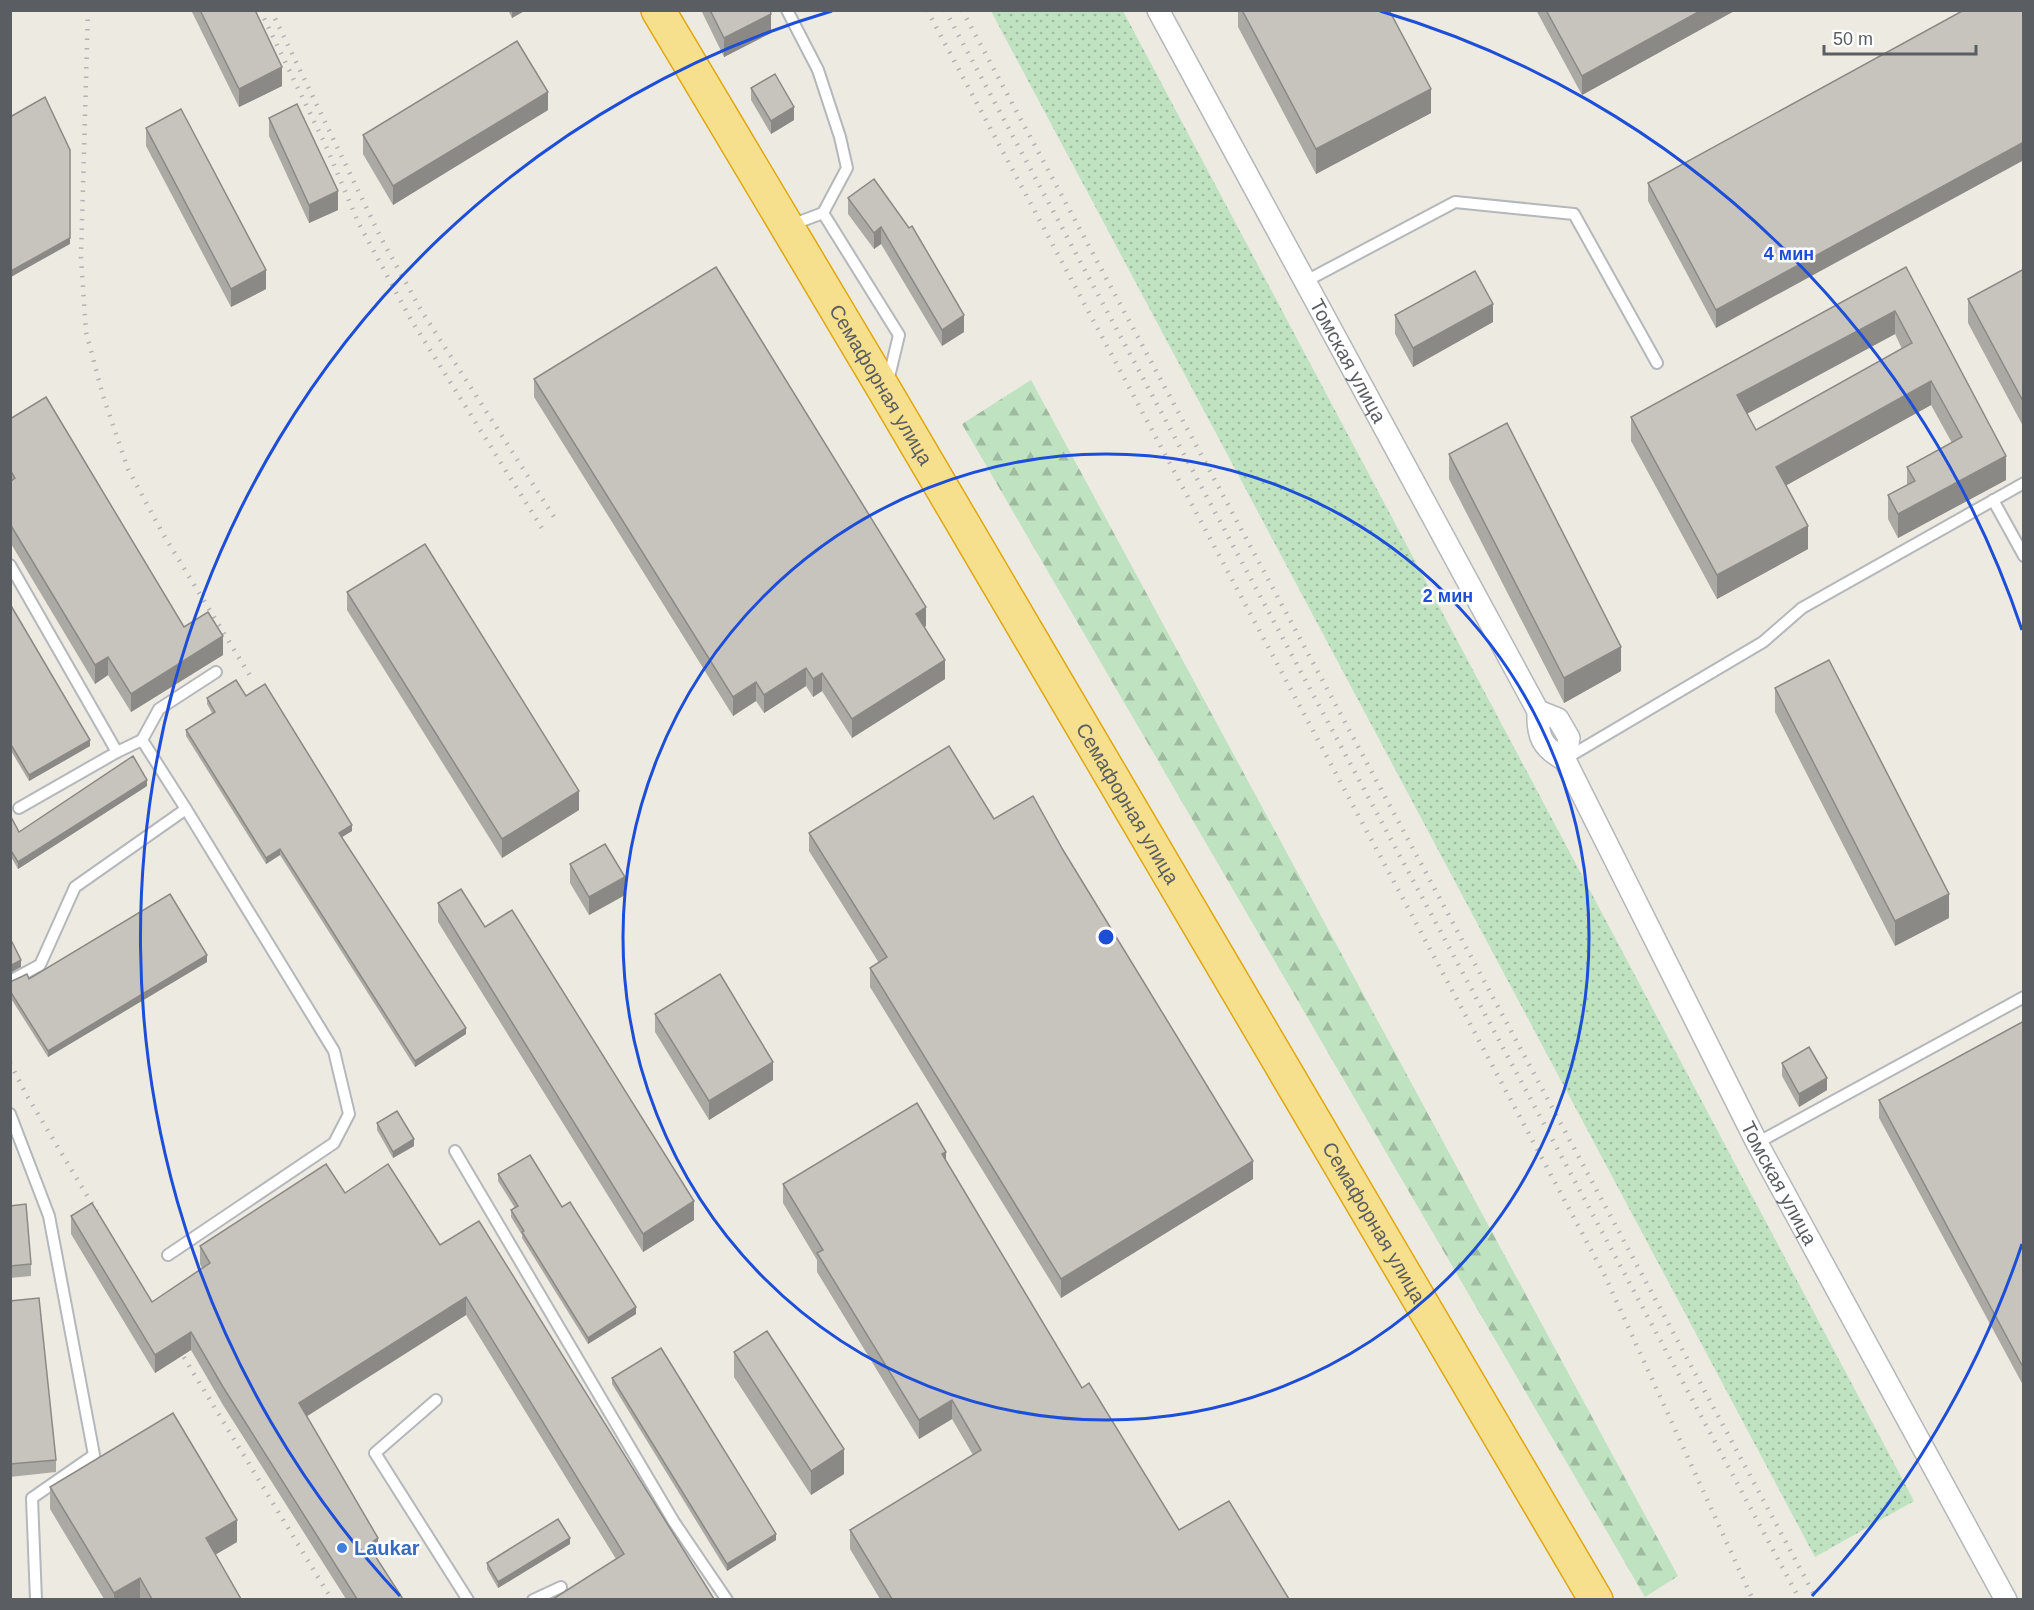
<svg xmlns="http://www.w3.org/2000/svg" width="2034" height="1610" viewBox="0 0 2034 1610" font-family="Helvetica,sans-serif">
	<defs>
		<pattern id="grass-dots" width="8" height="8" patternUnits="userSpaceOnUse" patternTransform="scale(1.5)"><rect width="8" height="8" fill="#bfe2c0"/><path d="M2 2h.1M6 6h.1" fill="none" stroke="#9eba9f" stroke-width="1.8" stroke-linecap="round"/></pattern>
		<pattern id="forest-firs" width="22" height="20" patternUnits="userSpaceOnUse" patternTransform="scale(1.5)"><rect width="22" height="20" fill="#bfe2c0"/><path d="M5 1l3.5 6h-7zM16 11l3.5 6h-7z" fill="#9eba9f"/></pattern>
	</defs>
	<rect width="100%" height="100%" fill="#eceae1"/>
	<polygon fill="url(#grass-dots)" points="991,11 1123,11 1914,1501 1815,1557"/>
	<polygon fill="url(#forest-firs)" points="1031,380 1678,1576 1645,1597 962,424"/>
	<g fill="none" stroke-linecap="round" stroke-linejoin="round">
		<g stroke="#b4b7bb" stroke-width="14">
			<g id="lane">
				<polyline points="787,10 818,70 840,137 847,168 823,213 791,225"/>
				<polyline points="823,213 899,335 888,381"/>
				<polyline points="1306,281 1455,202 1574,214 1657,363"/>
				<polyline points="1993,500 2024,556"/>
				<polyline points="10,565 117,752"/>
				<polyline points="142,740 186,809 334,1051 349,1114 334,1143 168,1255"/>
				<polyline points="1565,759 1763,642 1802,608 2024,483"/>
				<polyline points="19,808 117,752 142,740 159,709 216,672"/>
				<polyline points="10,981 40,965 75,887 186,809"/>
				<polyline points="10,1114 49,1216 94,1455 32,1498 36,1600"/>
				<polyline points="1757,1143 2024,997"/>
				<polyline points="455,1151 674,1522 727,1600"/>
				<polyline points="436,1400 375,1453 468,1600"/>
				<polyline points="533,1600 561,1587"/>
			</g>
		</g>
		<g stroke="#b4b7bb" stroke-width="24">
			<g id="street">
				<path id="s1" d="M1158 10 1538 711C1537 736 1542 748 1565 760"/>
				<path id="s2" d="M1538 711 1558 719 1569 738 1565 760 1757 1143 2006 1600"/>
			</g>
		</g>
		<g stroke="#e0a70e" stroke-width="36">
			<g id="highway">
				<path id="s3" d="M658 10 885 391 1596 1600"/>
			</g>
		</g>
		<use href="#lane" stroke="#fff" stroke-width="10"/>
		<use href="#street" stroke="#fff" stroke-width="21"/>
		<use href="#highway" stroke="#f6e08e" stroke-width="33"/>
		<g stroke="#b2b3b3" stroke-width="4.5" stroke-dasharray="1.5 8" stroke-linecap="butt">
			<polyline points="88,10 81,257 86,332 103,396 128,469 163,534 252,679"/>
			<polyline points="260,10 326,146 358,222 410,318 545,533"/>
			<polyline points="271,10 381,238 421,310 556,520"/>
			<polyline points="927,10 1604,1274 1753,1600"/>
			<polyline points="945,10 1800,1600"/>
			<polyline points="962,10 1817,1600"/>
			<polyline points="10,1063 27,1096 100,1217"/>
			<polyline points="174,1341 332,1600"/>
		</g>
	</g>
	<g fill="#aba9a3" fill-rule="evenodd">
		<polygon points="191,10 255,10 282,86 239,107"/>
		<polygon points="508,10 526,10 512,18"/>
		<polygon points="701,10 770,10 771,33 724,57"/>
		<polygon points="1238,10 1389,10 1431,113 1316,174 1238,27"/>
		<polygon points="1536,10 1736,10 1582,95"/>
		<polygon points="1964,10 1716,328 1648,201 1648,183"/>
		<polygon points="751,88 794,120 771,134 751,100"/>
		<polygon points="548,110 393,205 363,154 363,135"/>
		<polygon points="269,118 338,210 309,223 269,136"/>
		<polygon points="146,128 266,289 231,307 146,146"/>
		<polygon points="848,198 909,228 964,332 942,346 881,244 874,249 848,214"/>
		<path d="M1906 267 2006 480 1898 538 1888 519V495L1907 485V467L1952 443 1931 405 1786 485 1808 549 1717 599 1631 441V417ZM1895 334 1902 349 1756 430 1747 414Z"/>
		<polygon points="2024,269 2024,428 1968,323 1968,299"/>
		<polygon points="1395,315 1493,322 1413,367 1395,334"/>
		<polygon points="534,379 926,626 924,627 945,679 852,738 822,691 813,697 806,686 764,713 756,701 733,716 534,397"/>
		<polygon points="10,419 184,627 223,655 131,712 108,675 95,684 10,542"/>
		<polygon points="1449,454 1621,671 1564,703 1449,479"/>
		<polygon points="347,592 579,810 502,858 347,610"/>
		<polygon points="10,604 90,746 29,781 10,749"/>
		<polygon points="1775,688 1949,918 1895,946 1775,712"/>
		<polygon points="246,696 352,831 341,837 466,1034 415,1067 280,855 266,864 186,736 186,730 212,713 207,704 207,698"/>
		<polygon points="147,786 18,869 10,855 10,815 19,832"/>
		<polygon points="994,819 1063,850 1253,1179 1061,1298 870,987 870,968 879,963 809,851 809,833"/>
		<polygon points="570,864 625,895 589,915 570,883"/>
		<polygon points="438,903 485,927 694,1220 643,1252 438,922"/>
		<polygon points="207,962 48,1057 10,997 10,982 29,979"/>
		<polygon points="655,1014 773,1080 709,1120 655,1032"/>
		<polygon points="2024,1021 2024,1387 1879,1118 1879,1100"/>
		<polygon points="1782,1063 1827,1090 1799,1107 1782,1076"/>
		<polygon points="377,1123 414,1146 393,1158 377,1130"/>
		<polygon points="946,1161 1082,1388 1179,1530 1289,1599 880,1599 850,1549 850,1530 973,1455 952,1419 919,1439 817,1272 817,1260 783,1203 783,1184"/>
		<polygon points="498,1174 562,1207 636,1314 588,1344 522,1238 522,1235 511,1217 511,1210 515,1208 498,1181"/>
		<polygon points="345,1193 440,1245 714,1599 616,1559 466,1315 306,1417 378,1556 376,1558 403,1599 346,1599 223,1405 191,1350 155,1373 71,1234 71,1216 152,1302 202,1268 200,1264 200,1246"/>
		<polygon points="10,1206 31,1264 31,1276 10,1278"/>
		<polygon points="10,1301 56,1460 56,1472 10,1477"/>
		<polygon points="734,1352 844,1474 811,1495 734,1377"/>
		<polygon points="612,1378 776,1540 727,1571 612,1384"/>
		<polygon points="50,1487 237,1542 215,1555 241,1599 104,1599 50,1509"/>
		<polygon points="570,1544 498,1588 487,1569 487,1563"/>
	</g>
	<g fill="#8b8985">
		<polygon points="512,10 526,10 512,18"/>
		<polygon points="1702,10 1736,10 1582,95 1582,76"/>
		<polygon points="771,14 771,33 724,57 724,38"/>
		<polygon points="282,67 282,86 239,107 239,89"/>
		<polygon points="1431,89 1431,113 1316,174 1316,149"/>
		<polygon points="548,92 548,110 393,205 393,186"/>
		<polygon points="794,107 794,120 771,134 771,121"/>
		<polygon points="2024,142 2024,160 1716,328 1716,310"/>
		<polygon points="338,191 338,210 309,223 309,205"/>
		<polygon points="881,227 881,244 874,249 874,233"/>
		<polygon points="70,238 70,244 11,277 11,271"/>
		<polygon points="266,270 266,289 231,307 231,289"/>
		<polygon points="1493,304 1493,322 1413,367 1413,348"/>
		<polygon points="1895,311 1895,334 1737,419 1737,395"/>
		<polygon points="964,315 964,332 942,346 942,330"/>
		<polygon points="1931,381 1931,405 1776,491 1776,467"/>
		<polygon points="2006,456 2006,480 1898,538 1898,514"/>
		<polygon points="1808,526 1808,549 1717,599 1717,575"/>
		<polygon points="926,607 926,626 916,632 916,614"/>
		<polygon points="223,636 223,655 131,712 131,694"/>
		<polygon points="1621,647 1621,671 1564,703 1564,678"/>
		<polygon points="108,657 108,675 95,684 95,665"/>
		<polygon points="945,660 945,679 852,738 852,719"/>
		<polygon points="806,668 806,686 764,713 764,695"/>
		<polygon points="822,673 822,691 813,697 813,679"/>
		<polygon points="756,682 756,701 733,716 733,697"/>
		<polygon points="90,740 90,746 29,781 29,775"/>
		<polygon points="147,780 147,786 18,869 18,862"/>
		<polygon points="579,791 579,810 502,858 502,839"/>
		<polygon points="352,825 352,831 339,839 339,833"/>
		<polygon points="280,849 280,855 266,864 266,858"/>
		<polygon points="625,877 625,895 589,915 589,897"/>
		<polygon points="1949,894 1949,918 1895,946 1895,921"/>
		<polygon points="207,955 207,962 48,1057 48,1051"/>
		<polygon points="21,960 21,967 10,973 10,966"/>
		<polygon points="466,1028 466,1034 415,1067 415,1061"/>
		<polygon points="773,1062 773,1080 709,1120 709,1101"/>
		<polygon points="1827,1078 1827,1090 1799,1107 1799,1094"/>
		<polygon points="414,1139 414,1146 393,1158 393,1152"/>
		<polygon points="946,1152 946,1170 942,1154"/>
		<polygon points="1253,1161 1253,1179 1061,1298 1061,1279"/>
		<polygon points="694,1201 694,1220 643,1252 643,1234"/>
		<polygon points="466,1297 466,1315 299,1421 299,1403"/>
		<polygon points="636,1307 636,1314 588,1344 588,1338"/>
		<polygon points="191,1332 191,1350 155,1373 155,1355"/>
		<polygon points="952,1400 952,1419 919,1439 919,1420"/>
		<polygon points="844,1449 844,1474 811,1495 811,1471"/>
		<polygon points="237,1520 237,1542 206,1560 206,1538"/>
		<polygon points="776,1534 776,1540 727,1571 727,1564"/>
		<polygon points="378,1538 378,1556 368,1563 368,1545"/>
		<polygon points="570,1538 570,1544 498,1588 498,1582"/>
		<polygon points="140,1578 140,1599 114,1599 114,1593"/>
	</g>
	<g fill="#c7c4be" stroke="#8b8985" stroke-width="1.5" fill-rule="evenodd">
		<polygon points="200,10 255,10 282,67 239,89"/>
		<polygon points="710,10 770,10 771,14 724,38"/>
		<polygon points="1242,10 1389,10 1431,89 1316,149"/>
		<polygon points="1546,10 1702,10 1582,76"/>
		<polygon points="1964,10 2024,10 2024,142 1716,310 1648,183"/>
		<polygon points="517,41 548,92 393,186 363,135"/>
		<polygon points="775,74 794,107 771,121 751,88"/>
		<polygon points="45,97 70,150 70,238 11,271 10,117"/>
		<polygon points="297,104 338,191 309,205 269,118"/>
		<polygon points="181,109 266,270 231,289 146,128"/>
		<polygon points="874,179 909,228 912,226 964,315 942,330 881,227 874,233 848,198"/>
		<polygon points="716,267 926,607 916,614 945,660 852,719 822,673 813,679 806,668 764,695 756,682 733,697 534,379"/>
		<path d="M1906 267 2006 456 1898 514 1888 495 1915 481 1907 467 1962 437 1931 381 1776 467 1808 526 1717 575 1631 417ZM1895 311 1912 343 1756 430 1737 395Z"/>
		<polygon points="2024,269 2024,403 1968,299"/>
		<polygon points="1475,271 1493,304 1413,348 1395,315"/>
		<polygon points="46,397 184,627 208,612 223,636 131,694 108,657 95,665 10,524 10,482 15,478 10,470 10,419"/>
		<polygon points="1507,423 1621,647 1564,678 1449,454"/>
		<polygon points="425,544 579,791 502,839 347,592"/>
		<polygon points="10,604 90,740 29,775 10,743"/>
		<polygon points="1829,660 1949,894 1895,921 1775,688"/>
		<polygon points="236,680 246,696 265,684 352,825 339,833 466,1028 415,1061 280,849 266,858 186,730 215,712 207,698"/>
		<polygon points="949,746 994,819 1033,796 1063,850 1253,1161 1061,1279 870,968 887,957 809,833"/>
		<polygon points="133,756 147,780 18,862 10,849 10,815 19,832"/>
		<polygon points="605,844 625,877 589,897 570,864"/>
		<polygon points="461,889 485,927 512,910 694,1201 643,1234 438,903"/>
		<polygon points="170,894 207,955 48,1051 10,991 10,982 27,974 29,979"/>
		<polygon points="10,938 21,960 10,966"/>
		<polygon points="720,974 773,1062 709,1101 655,1014"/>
		<polygon points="2024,1021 2024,1369 1879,1100"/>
		<polygon points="1809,1047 1827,1078 1799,1094 1782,1063"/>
		<polygon points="917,1103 946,1152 942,1154 1082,1388 1089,1383 1179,1530 1229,1501 1289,1599 892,1599 850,1530 981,1450 952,1400 919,1420 817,1253 823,1250 783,1184"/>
		<polygon points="397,1111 414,1139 393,1152 377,1123"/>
		<polygon points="530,1155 562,1207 570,1202 636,1307 588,1338 522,1232 524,1231 511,1210 518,1206 498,1174"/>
		<polygon points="326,1164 345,1193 388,1164 440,1245 479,1221 714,1599 553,1599 624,1554 466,1297 299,1403 378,1538 368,1545 403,1599 357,1599 223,1387 191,1332 155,1355 71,1216 92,1203 152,1302 210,1263 200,1246"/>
		<polygon points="26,1204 31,1264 10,1266 10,1206"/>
		<polygon points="39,1298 56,1460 10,1464 10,1301"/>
		<polygon points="767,1331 844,1449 811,1471 734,1352"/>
		<polygon points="661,1348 776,1534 727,1564 612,1378"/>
		<polygon points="173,1413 237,1520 206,1538 241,1599 152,1599 140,1578 114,1593 50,1487"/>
		<polygon points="558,1519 570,1538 498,1582 487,1563"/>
	</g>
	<g fill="none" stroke="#1d4ed8" stroke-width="3">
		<circle cx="1106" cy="937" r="483"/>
		<path d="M2022 1244A966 966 0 0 1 1812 1596M400 1596A966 966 0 0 1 832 11M1380 11A966 966 0 0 1 2022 630"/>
	</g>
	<circle fill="#3f7fe0" stroke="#fff" stroke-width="2" cx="342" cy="1548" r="6"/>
	<g text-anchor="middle" stroke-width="5" stroke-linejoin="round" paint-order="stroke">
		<g font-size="20" fill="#5a5d61" stroke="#fff">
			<text dy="7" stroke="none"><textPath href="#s1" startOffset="399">Томская улица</textPath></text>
			<text dy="7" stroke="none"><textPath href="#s3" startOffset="436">Семафорная улица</textPath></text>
			<text dy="7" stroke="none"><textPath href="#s3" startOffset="922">Семафорная улица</textPath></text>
			<text dy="7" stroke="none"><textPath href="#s2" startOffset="540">Томская улица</textPath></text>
			<text dy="7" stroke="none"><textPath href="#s3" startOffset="1408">Семафорная улица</textPath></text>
		</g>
		<g font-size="20" font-weight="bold" fill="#366cbe" stroke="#fff" text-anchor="start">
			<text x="354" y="1555">Laukar</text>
		</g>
	</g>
	<circle cx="1106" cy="937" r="9" fill="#1d4ed8" stroke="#fff" stroke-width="3"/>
	<g font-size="18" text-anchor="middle" font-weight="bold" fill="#1d4ed8" stroke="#fff" stroke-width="5" stroke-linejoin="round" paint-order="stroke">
		<text x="1789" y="260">4 мин</text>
		<text x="1448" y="602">2 мин</text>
	</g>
	<rect width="2034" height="1610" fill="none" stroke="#5a5d61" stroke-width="24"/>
	<path d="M1824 45v9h152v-9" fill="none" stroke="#5a5d61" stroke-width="3"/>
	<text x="1833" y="45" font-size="18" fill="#5a5d61" stroke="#ffffff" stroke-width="4.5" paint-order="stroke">50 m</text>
</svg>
